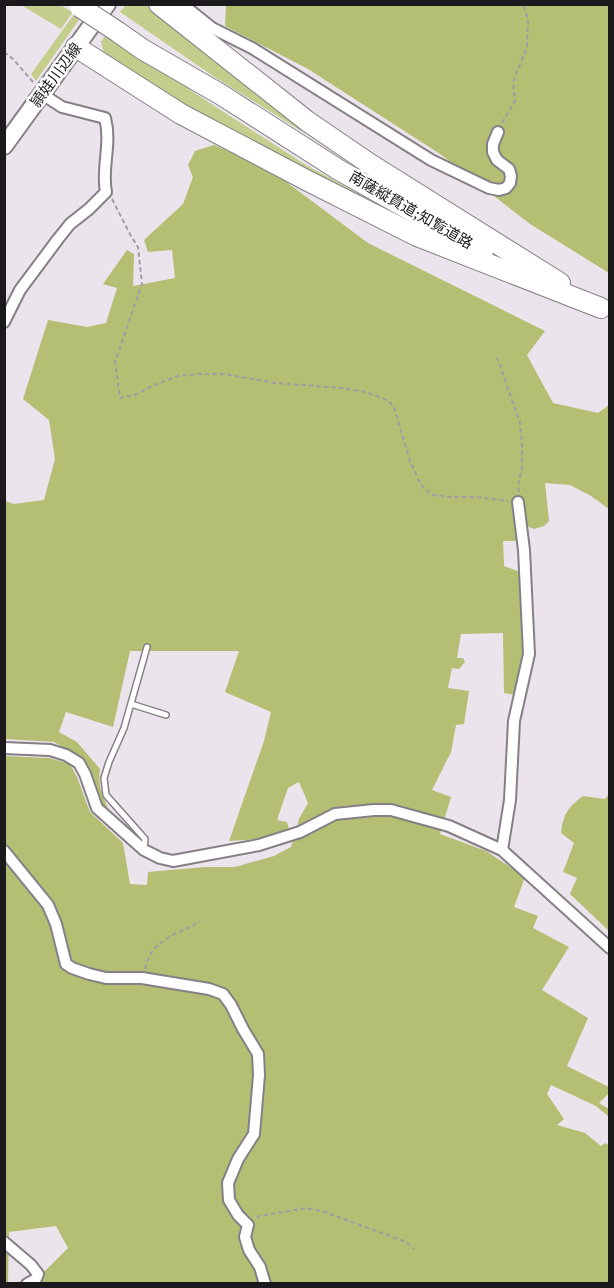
<svg xmlns="http://www.w3.org/2000/svg" width="614" height="1288" viewBox="0 0 614 1288" font-family="'Source Serif 4','Noto Sans JP',serif">
	<rect width="100%" height="100%" fill="#ece4ec"/>
	<g fill="#c4ce8c">
		<polygon points="21,5 60,5 73,12 61,29"/>
		<polygon points="126,5 152,5 425,208 213,76 120,12"/>
		<polygon points="75,13 81,17 36,81 31,74"/>
		<polygon points="106,34 222,111 306,165 427,231 213,125 104,53 101,42"/>
	</g>
	<g fill="#b4bf73">
		<polygon points="226,5 609,5 609,273 530,224 440,154 308,69 225,26"/>
		<path d="M214 145 269 169 368 243 545 331 527 355 553 403 598 413 609 405V509L591 496 570 485 545 483 549 521 544 526 534 529 527 526 521 500 518 541H503L504 566 523 573 525 637 516 695 504 693 503 633 461 634 457 658H463L465 662 459 669 452 668 448 688 469 691 464 724 456 725 451 752 432 790 451 797 440 834 486 851 525 877 514 907 538 916 533 928 569 947 542 990 588 1018 567 1066 609 1087V1093L599 1103 609 1109V1117L596 1106 551 1085 547 1094 564 1119 557 1125 585 1133 601 1146 605 1143 609 1145V1283H33L68 1248 56 1226 9 1232 8 1282 5 1283 4 756 49 758 70 764 77 777 90 812 123 843 130 884 147 885 148 872 205 867H235L274 856 291 847 299 819 308 803 299 782 288 788 277 820 287 822 289 829 259 839 229 841 264 741 271 712 225 692 239 651H130L113 727 66 712 59 732 77 742 100 769C97 787 104 798 111 815L101 804 90 772 79 757 54 742 5 739V501L14 504 44 500 55 459 49 420 23 399 48 320 87 327 106 323 117 288 103 284 127 250 134 254 133 286 175 278 172 250 148 252 144 240 183 204 193 177 188 165 195 151Z"/>
		<path d="M609 794V931L570 894 577 878 563 872 574 843 561 833C563 815 568 807 583 796L605 799Z"/>
	</g>
	<g fill="none" stroke-linecap="round" stroke-linejoin="round">
		<g stroke="#867f86" stroke-width="8">
			<g id="service">
				<polyline points="131,704 166,715"/>
				<polyline points="144,849 145,839 106,795 104,778 109,762 124,728 147,647"/>
			</g>
		</g>
		<g stroke="#867f86" stroke-width="14">
			<g id="minor">
				<polyline points="182,4 212,28 252,48 431,160 489,188 499,190 506,188 510,183 511,176 509,169 497,160 493,152 493,144 498,132"/>
				<path d="M4 322 20 290 58 239 70 224 89 209 106 192C101 168 112 144 105 118L62 107 42 94"/>
				<polyline points="4,748 50,750 66,755 79,763 85,774 97,808 144,850 160,858 173,861 259,845 300,832 335,814 374,810 391,810 449,826 502,850 610,948"/>
				<polyline points="502,850 510,800 514,721 529,654 524,550 518,502"/>
				<polyline points="4,851 48,905 56,924 66,964 72,968 89,974 106,978 142,978 209,989 223,994 231,1005 243,1029 258,1054 259,1075 254,1134 238,1159 228,1183 229,1200 238,1215 248,1225 245,1237 249,1250 260,1267 265,1284"/>
				<polyline points="4,1242 31,1265 38,1274 36,1279 27,1284"/>
			</g>
		</g>
		<g stroke="#867f86" stroke-width="20">
			<polyline id="primary" points="4,146 107,4"/>
		</g>
		<g stroke="#867f86" stroke-width="22">
			<g id="motorway">
				<polyline points="159,4 307,121 370,164 560,283"/>
				<polyline points="118,32 142,49 220,94 339,170 483,251"/>
				<polyline points="76,47 181,114 308,181 417,236 601,308"/>
			</g>
		</g>
		<g stroke="#a29ca2" stroke-width="2" stroke-dasharray="4.5 3" stroke-linecap="butt">
			<polyline points="4,52 13,59 33,82"/>
			<polyline points="502,123 515,101 513,82 527,47 528,19 523,4"/>
			<polyline points="112,199 131,236 138,247 142,284 115,362 120,398 135,395 152,386 178,376 199,374 224,374 275,383 342,388 365,392 387,400 394,407 410,461 421,485 432,495 451,497 476,497 508,501"/>
			<polyline points="497,357 520,423 522,445 522,467 518,487 519,492"/>
			<path d="M145 969C152 937 177 936 200 921"/>
			<polyline points="257,1218 259,1216 306,1208 325,1212 406,1242 414,1249"/>
		</g>
		<use href="#service" stroke="#fff" stroke-width="5"/>
		<use href="#minor" stroke="#fff" stroke-width="10"/>
		<use href="#primary" stroke="#fff" stroke-width="16"/>
		<use href="#motorway" stroke="#fff" stroke-width="20"/>
		<g stroke="#867f86" stroke-width="22" stroke-linecap="butt">
			<polyline id="motorway-bridge" points="80,7 118,32"/>
		</g>
		<use href="#motorway-bridge" stroke="#fff" stroke-width="20"/>
	</g>
	<g text-anchor="middle" stroke-width="5" stroke-linejoin="round" paint-order="stroke">
		<g font-size="15" fill="#1c191c" stroke="#fff">
			<text transform="translate(56 75) rotate(-54)" y="5">頴娃川辺線</text>
			<text transform="translate(411 210) rotate(30)" y="5">南薩縦貫道;知覧道路</text>
		</g>
	</g>
	<rect width="614" height="1288" fill="none" stroke="#1c191c" stroke-width="12"/>
</svg>
